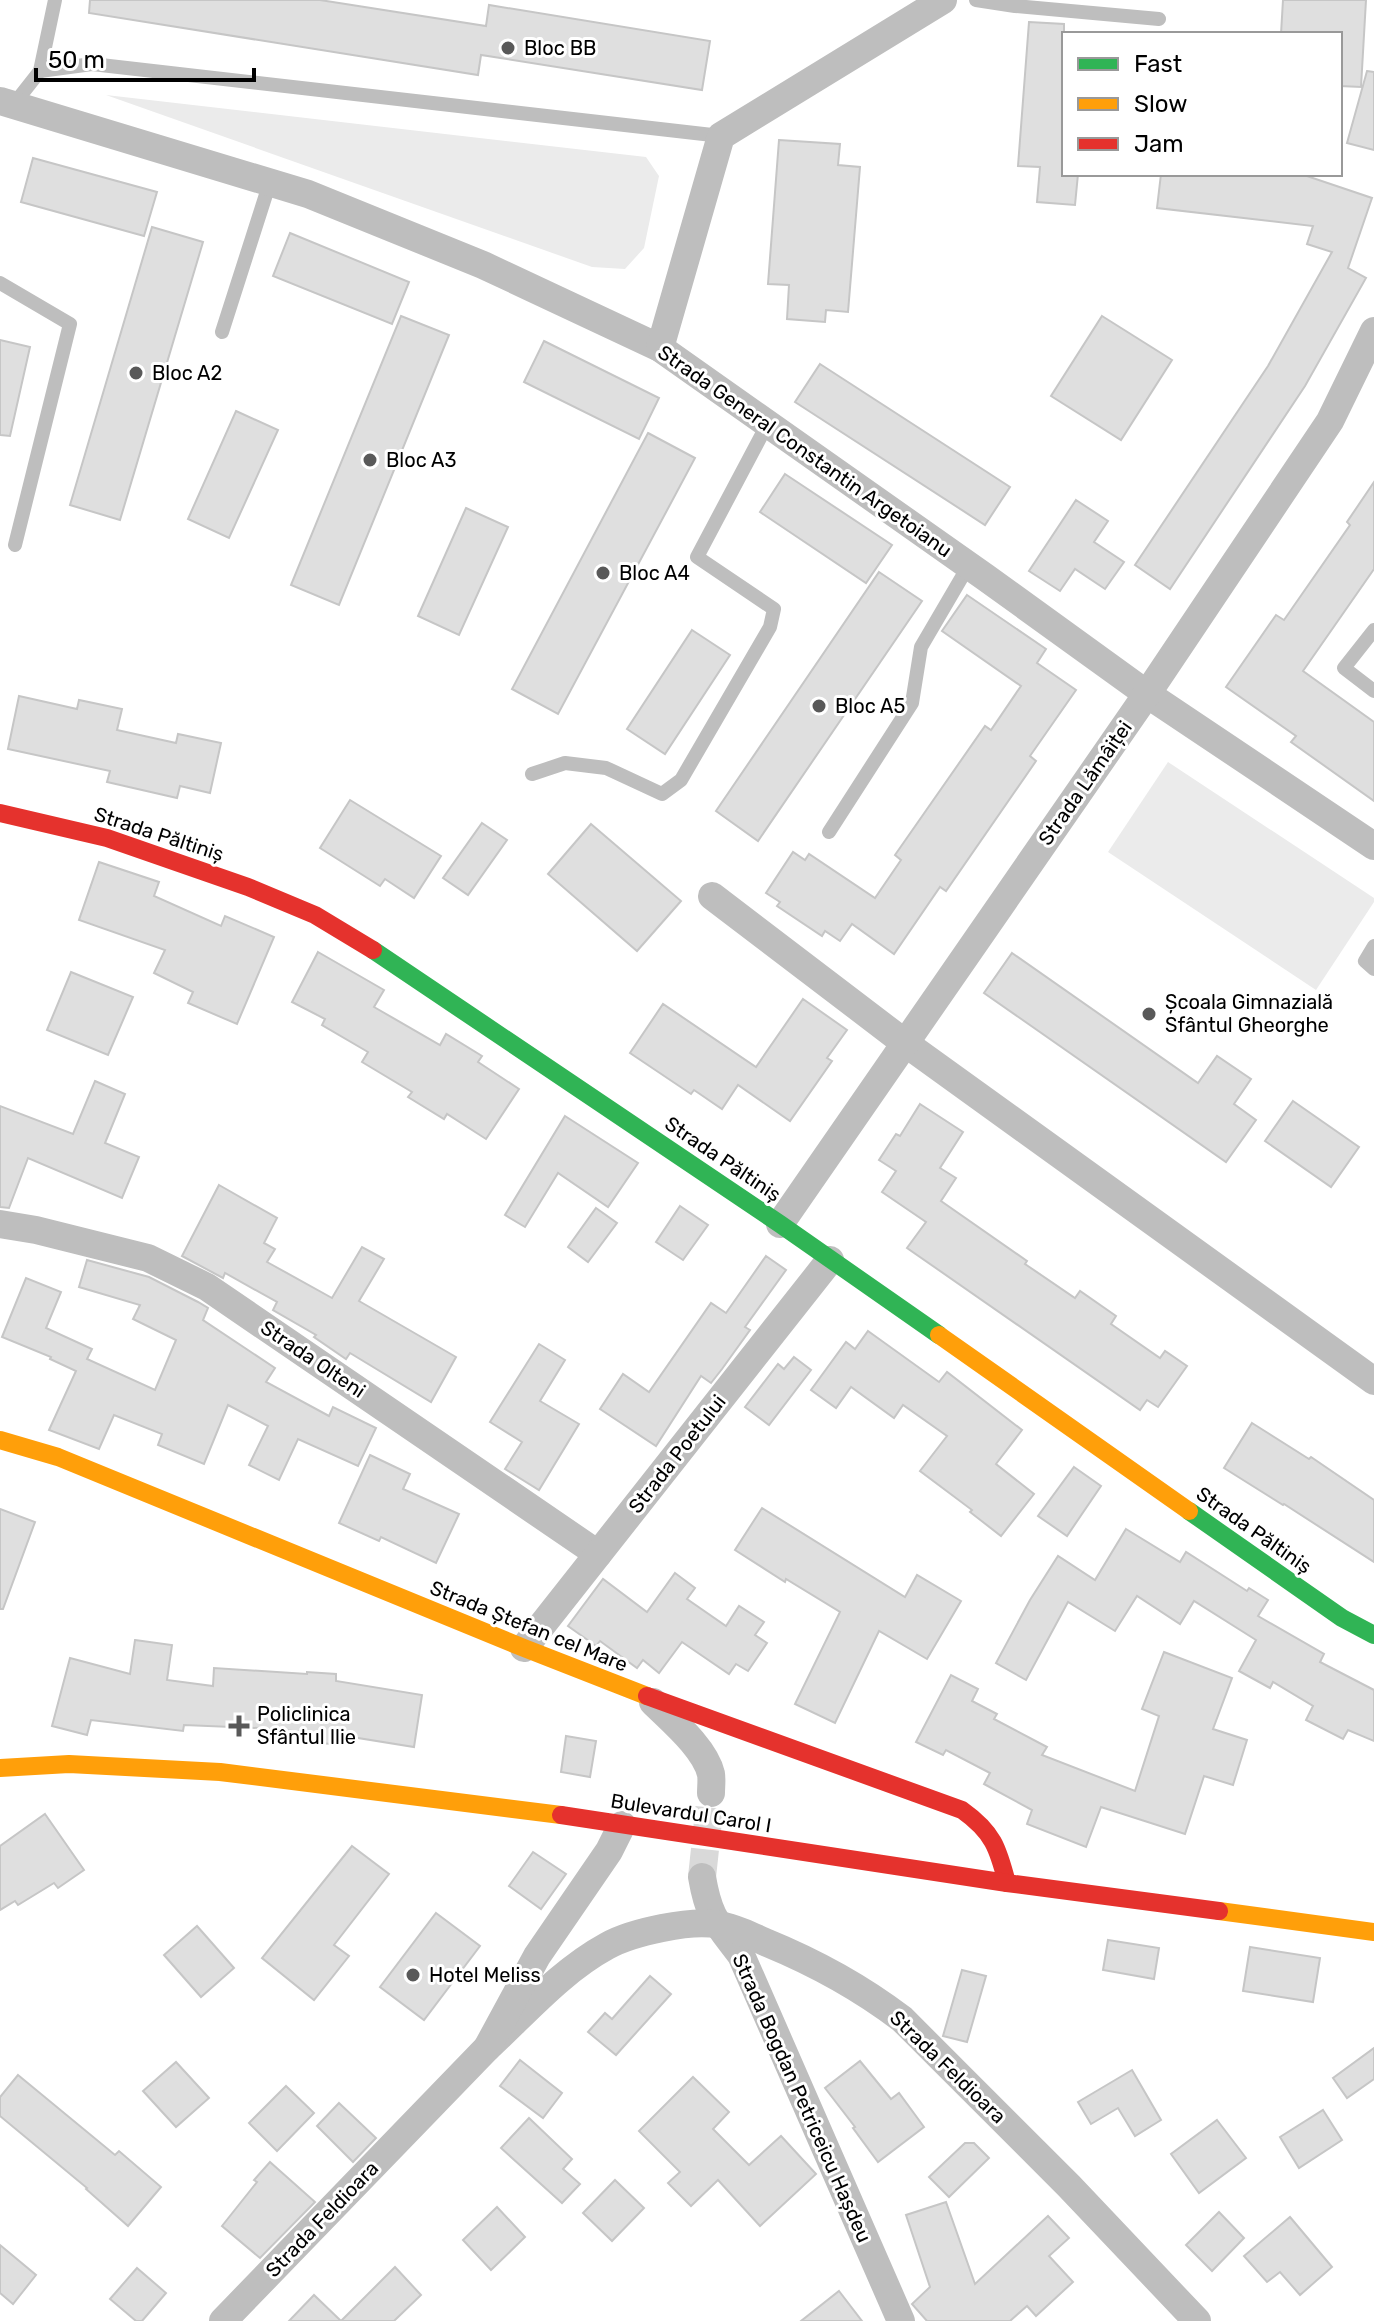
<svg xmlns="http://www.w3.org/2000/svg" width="1374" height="2321" viewBox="0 0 1374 2321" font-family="Rubik,sans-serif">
	<rect width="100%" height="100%" fill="#fff"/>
	<g fill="#ebebeb">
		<polygon points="106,95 646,157 659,176 644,248 625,269 592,267"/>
		<polygon points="1168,762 1374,898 1374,902 1316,990 1108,852"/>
	</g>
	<g fill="#dfdfdf" stroke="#c6c6c6" stroke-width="2">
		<polygon points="90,0 320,0 486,26 489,5 710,41 702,90 481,55 478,75 89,13"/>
		<polygon points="1283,0 1366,0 1361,87 1340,86 1340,34 1281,34"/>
		<polygon points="1029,22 1064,24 1064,174 1078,174 1075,205 1037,202 1040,167 1018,166"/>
		<polygon points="1367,71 1374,72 1374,150 1347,143"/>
		<polygon points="779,140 840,144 838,165 860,167 848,312 826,310 825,322 787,319 789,285 768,284"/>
		<polygon points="33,158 157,192 144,236 21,202"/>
		<polygon points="1161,174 1301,174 1372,198 1348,268 1366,278 1305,386 1170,589 1135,565 1268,366 1332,252 1307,244 1313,226 1157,208"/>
		<polygon points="152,227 203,242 120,520 70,505"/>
		<polygon points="290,233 409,282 392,324 273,276"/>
		<polygon points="401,316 449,335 339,605 291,585"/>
		<polygon points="1102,316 1172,360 1121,440 1051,396"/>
		<polygon points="0,340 30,347 10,436 0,435"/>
		<polygon points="544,341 659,398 639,439 524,382"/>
		<polygon points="820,364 1010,487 985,525 795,402"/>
		<polygon points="236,411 278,430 229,538 188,519"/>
		<polygon points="648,433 695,458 558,714 512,689"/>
		<polygon points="785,474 892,545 866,583 760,512"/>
		<polygon points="1374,482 1374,569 1303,671 1374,722 1374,801 1291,742 1296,736 1226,687 1276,615 1284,620 1350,525 1347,522"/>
		<polygon points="1076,500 1108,521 1094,542 1124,562 1105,589 1075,569 1060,591 1029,571"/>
		<polygon points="466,508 508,527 459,635 418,616"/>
		<polygon points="879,572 922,601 758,841 716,811"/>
		<polygon points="967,595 1046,649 1037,663 1076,690 1030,756 1036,761 946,891 940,887 894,954 852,924 840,941 825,931 822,936 777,906 780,902 766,893 793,852 805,860 809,854 875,898 901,860 895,855 985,726 991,730 1021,686 942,631"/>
		<polygon points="692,630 730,655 665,754 627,729"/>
		<polygon points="19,696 77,709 79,700 122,709 117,730 176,743 178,734 221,743 210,793 180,786 177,798 107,782 110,771 8,749"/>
		<polygon points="350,800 441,856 414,898 385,879 380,886 320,848"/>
		<polygon points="482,823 507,840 468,895 443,878"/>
		<polygon points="591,824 681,901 637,951 548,874"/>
		<polygon points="99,862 159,882 154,896 221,926 225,916 274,937 237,1024 188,1003 193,992 154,973 165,950 79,920"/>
		<polygon points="318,952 384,990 374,1007 440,1045 446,1034 482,1056 478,1062 519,1089 486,1139 447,1114 444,1119 408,1097 412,1092 362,1062 368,1052 322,1025 325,1019 292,1002"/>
		<polygon points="1012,953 1198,1083 1217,1056 1251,1079 1234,1104 1256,1120 1226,1162 984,993"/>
		<polygon points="71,972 133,997 108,1055 47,1030"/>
		<polygon points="803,999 847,1030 827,1058 832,1061 790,1121 738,1085 722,1109 694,1090 691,1094 630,1053 663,1004 756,1067"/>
		<polygon points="95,1081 125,1094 105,1143 139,1157 122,1198 28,1158 9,1208 0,1207 0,1106 73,1134"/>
		<polygon points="1293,1101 1359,1147 1331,1187 1265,1141"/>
		<polygon points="920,1104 963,1132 940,1168 956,1178 941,1201 1027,1261 1025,1264 1075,1298 1080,1291 1116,1316 1111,1324 1160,1358 1165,1351 1187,1366 1158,1407 1147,1400 1140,1410 907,1248 926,1222 882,1192 896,1171 879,1160 896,1134 900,1136"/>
		<polygon points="565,1116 638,1163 608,1207 558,1173 525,1227 505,1215"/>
		<polygon points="219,1185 277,1218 264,1243 275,1249 267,1262 332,1298 362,1247 384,1259 359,1301 456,1357 431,1402 350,1353 346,1359 314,1337 316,1335 273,1310 277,1302 225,1273 223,1278 182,1256"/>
		<polygon points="680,1206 708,1225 683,1260 656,1242"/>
		<polygon points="596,1208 617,1223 588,1262 568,1247"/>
		<polygon points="766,1256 786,1270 745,1327 750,1330 722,1369 711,1383 701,1376 656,1446 600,1409 623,1374 649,1392 711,1303 726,1313"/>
		<polygon points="87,1260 149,1277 198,1302 208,1308 203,1320 275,1368 266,1382 329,1416 333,1407 376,1428 358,1466 298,1439 279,1480 249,1465 268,1426 228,1405 204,1464 158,1445 162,1434 114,1415 99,1449 49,1430 76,1371 50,1359 51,1357 2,1337 26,1278 61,1292 46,1328 92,1349 87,1359 155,1390 176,1340 133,1319 140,1305 79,1287"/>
		<polygon points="868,1331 939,1382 947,1372 1022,1430 996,1464 1034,1494 1001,1536 970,1512 972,1510 920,1471 947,1436 903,1405 894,1418 851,1387 836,1408 811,1390 846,1342 855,1349"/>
		<polygon points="539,1344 565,1360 540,1401 579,1424 539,1490 505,1469 522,1442 490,1422"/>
		<polygon points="794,1357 811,1370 769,1425 745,1407 778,1364 784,1369"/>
		<polygon points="1252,1423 1309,1459 1311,1457 1374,1500 1374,1562 1284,1504 1283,1505 1224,1468"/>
		<polygon points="370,1455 410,1474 403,1489 459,1514 436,1563 381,1537 379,1541 339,1523"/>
		<polygon points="1074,1467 1101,1486 1067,1536 1038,1516"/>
		<polygon points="762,1508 905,1597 917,1575 961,1601 927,1659 879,1631 835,1723 795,1704 840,1612 786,1579 785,1582 735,1550"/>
		<polygon points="0,1509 35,1522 3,1609 0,1609"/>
		<polygon points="1126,1529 1180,1562 1186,1552 1247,1591 1249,1588 1268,1600 1258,1616 1324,1654 1320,1662 1374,1690 1374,1741 1348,1730 1343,1739 1306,1720 1313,1706 1273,1682 1270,1688 1239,1671 1256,1640 1194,1601 1180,1624 1137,1596 1115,1631 1068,1602 1026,1680 996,1663 1030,1600 1058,1556 1095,1580"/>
		<polygon points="675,1573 695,1588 687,1599 726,1626 739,1606 764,1622 755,1635 767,1643 748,1671 736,1664 729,1674 682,1642 659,1673 643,1660 637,1668 600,1641 596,1646 568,1626 603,1579 647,1612"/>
		<polygon points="135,1640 172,1645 167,1680 213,1686 214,1668 307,1674 307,1672 336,1674 336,1681 422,1695 414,1747 333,1734 333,1744 303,1742 303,1732 259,1728 184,1725 183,1731 91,1720 87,1735 52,1726 70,1658 130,1674"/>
		<polygon points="1164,1652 1232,1678 1213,1729 1247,1740 1233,1785 1204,1776 1185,1834 1101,1807 1086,1847 1027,1824 1032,1810 984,1784 990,1773 946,1750 943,1755 916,1742 951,1675 978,1689 972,1701 997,1714 994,1719 1047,1747 1042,1755 1135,1791 1159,1716 1142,1709"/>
		<polygon points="566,1736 596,1741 590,1777 561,1772"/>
		<polygon points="45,1814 84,1870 58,1888 54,1883 18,1905 15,1901 0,1910 0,1846"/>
		<polygon points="352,1846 389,1874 334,1945 349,1956 314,2000 262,1958"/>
		<polygon points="533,1852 566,1874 541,1909 509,1886"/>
		<polygon points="436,1913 480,1946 424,2020 380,1987"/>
		<polygon points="197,1926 234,1968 201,1997 164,1955"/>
		<polygon points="1108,1940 1159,1948 1154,1979 1103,1970"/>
		<polygon points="1250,1947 1320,1958 1313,2002 1243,1991"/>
		<polygon points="962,1970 986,1976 967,2042 943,2036"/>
		<polygon points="650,1976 671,1994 616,2055 588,2032 605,2013 612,2019"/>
		<polygon points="1374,2048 1374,2079 1347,2098 1333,2078"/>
		<polygon points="520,2060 562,2093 543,2118 500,2086"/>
		<polygon points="860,2061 891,2099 899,2093 924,2127 878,2162 853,2128 855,2127 825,2088"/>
		<polygon points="176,2062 209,2098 176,2127 143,2091"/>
		<polygon points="1132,2070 1161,2120 1135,2136 1118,2108 1091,2124 1078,2102"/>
		<polygon points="18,2075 115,2155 119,2151 161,2187 128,2226 86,2189 87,2188 0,2116 0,2097"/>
		<polygon points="693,2077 729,2112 713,2129 749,2165 781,2136 816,2174 760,2226 718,2180 691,2206 668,2183 680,2172 639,2131"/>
		<polygon points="286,2086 314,2113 277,2151 249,2123"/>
		<polygon points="339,2103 376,2138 353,2162 317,2126"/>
		<polygon points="1323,2110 1342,2140 1299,2168 1280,2137"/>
		<polygon points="529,2118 572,2159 563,2169 580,2184 562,2203 501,2148"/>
		<polygon points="1217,2120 1246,2158 1199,2193 1171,2154"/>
		<polygon points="965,2143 974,2143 989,2158 949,2197 929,2177"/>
		<polygon points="270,2162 315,2202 260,2258 222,2226 257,2182 254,2180"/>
		<polygon points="615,2180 644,2208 612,2241 583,2213"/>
		<polygon points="946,2202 975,2284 1048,2216 1069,2238 1049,2256 1073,2282 1036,2316 1027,2306 1010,2321 927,2321 912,2304 930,2287 906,2215"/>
		<polygon points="497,2207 525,2237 491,2270 463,2240"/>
		<polygon points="1219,2212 1244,2238 1212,2271 1186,2245"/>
		<polygon points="1290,2217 1332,2267 1300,2295 1280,2272 1267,2282 1244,2256"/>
		<polygon points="0,2245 36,2275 13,2304 0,2293"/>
		<polygon points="395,2267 421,2295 394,2321 289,2321 314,2295 341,2321"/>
		<polygon points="137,2268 166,2293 142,2321 136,2321 110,2299"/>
		<polygon points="839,2291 862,2321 801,2321"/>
	</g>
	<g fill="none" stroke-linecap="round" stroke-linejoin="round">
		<polyline stroke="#d9d9d9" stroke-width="28" stroke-dasharray="28 14" stroke-linecap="butt" points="702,1877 711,1793"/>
		<g stroke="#bebebe" stroke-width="14">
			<polyline points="976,0 1015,6 1159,19"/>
			<polyline points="40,71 55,0"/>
			<polyline points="14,104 40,71 92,64 721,136"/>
			<polyline points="0,283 70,324 15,545"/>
			<polyline points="222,332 270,182"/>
			<polyline points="1374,630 1344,668 1374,691"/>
			<polyline points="532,774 565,763 606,768 662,794 681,780 770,627 774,609 697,557 768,423"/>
			<polyline points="829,832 912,703 921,647 969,565"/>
			<polyline points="1374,946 1365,961 1374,969"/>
		</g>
		<g stroke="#bebebe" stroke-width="28">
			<polyline points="0,101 308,194 483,265 660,348 985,577 1147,694 1374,846"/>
			<polyline points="660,348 721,136 943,0"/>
			<polyline points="712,896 905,1043 1374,1381"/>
			<polyline points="0,1224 36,1230 148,1258 207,1287 598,1554"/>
			<polyline points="780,1224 1147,694 1330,421 1374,331"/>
			<polyline points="524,1648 830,1260"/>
			<path d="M653 1702C671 1720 705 1748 711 1774 712 1780 711 1787 711 1793"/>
			<path d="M702 1877C709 1918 717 1923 741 1955L901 2321"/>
			<path d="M487 2048C525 2013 561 1971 607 1946 632 1932 692 1919 719 1925 735 1928 750 1935 765 1942 814 1962 860 1987 902 2019L1069 2186 1197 2321"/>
			<polyline points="223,2321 487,2048 537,1956 609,1851 622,1825"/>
		</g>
		<g stroke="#30b455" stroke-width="18">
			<polyline points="373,950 780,1224 939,1335"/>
			<polyline points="1189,1511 1342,1618 1374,1635"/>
		</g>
		<g stroke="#ff9f0a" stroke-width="18">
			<polyline points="939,1335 1189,1511"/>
			<polyline points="0,1440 58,1457 524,1648 647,1696"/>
			<polyline points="0,1768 69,1764 220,1772 561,1815"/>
			<polyline points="1219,1911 1374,1932"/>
		</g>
		<g stroke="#e5322d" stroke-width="18">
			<polyline points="0,813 107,838 248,887 315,915 373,950"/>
			<path d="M647 1696 962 1810C993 1832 998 1848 1007 1883"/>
			<polyline points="561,1815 1007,1883 1219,1911"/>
		</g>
	</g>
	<g fill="#595959" stroke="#fff" stroke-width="3">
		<circle cx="508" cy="48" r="8"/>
		<circle cx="136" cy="373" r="8"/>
		<circle cx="370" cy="460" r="8"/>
		<circle cx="603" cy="573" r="8"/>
		<circle cx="819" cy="706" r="8"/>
		<circle cx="1149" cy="1014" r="8"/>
		<path d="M235 1714h8v8h8v8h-8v8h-8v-8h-8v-8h8z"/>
		<circle cx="413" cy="1975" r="8"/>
	</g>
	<g text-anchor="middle" stroke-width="6" stroke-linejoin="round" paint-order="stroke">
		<g font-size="20" fill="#000" stroke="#fff" text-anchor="start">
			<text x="524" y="55">Bloc BB</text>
			<text x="152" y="380">Bloc A2</text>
			<text x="386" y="467">Bloc A3</text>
			<text x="619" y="580">Bloc A4</text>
			<text x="835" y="713">Bloc A5</text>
			<text x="1165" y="1009">Școala Gimnazială<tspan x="1165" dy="23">Sfântul Gheorghe</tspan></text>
			<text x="257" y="1721">Policlinica<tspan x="257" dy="23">Sfântul Ilie</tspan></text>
			<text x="429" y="1982">Hotel Meliss</text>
		</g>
		<g font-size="20" fill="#000" stroke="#fff">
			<text transform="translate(805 451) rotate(35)" y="7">Strada General Constantin Argetoianu</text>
			<text transform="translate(1085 783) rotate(-55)" y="7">Strada Lămâiței</text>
			<text transform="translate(159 834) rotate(18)" y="7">Strada Păltiniș</text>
			<text transform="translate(723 1159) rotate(34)" y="7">Strada Păltiniș</text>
			<text transform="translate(313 1359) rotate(34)" y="7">Strada Olteni</text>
			<text transform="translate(677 1454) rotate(-52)" y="7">Strada Poetului</text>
			<text transform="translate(1254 1530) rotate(35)" y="7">Strada Păltiniș</text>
			<text transform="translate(529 1626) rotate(22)" y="7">Strada Ștefan cel Mare</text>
			<text transform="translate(691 1813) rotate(9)" y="7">Bulevardul Carol I</text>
			<text transform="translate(948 2067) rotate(44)" y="7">Strada Feldioara</text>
			<text transform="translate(802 2098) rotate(66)" y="7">Strada Bogdan Petriceicu Hașdeu</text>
			<text transform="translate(322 2219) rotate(-46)" y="7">Strada Feldioara</text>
		</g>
	</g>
	<rect x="1062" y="32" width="280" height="144" fill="#ffffff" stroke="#999999" stroke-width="2"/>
	<rect x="1078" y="58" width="40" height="12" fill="#30b455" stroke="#999999" stroke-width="2"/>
	<text x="1134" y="72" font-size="24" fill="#000000">Fast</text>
	<rect x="1078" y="98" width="40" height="12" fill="#ff9f0a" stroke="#999999" stroke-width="2"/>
	<text x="1134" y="112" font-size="24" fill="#000000">Slow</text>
	<rect x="1078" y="138" width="40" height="12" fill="#e5322d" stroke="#999999" stroke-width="2"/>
	<text x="1134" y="152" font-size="24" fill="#000000">Jam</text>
	<path d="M36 68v12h218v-12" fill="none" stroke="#000000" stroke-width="4"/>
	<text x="48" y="68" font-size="24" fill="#000000" stroke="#ffffff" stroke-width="6" paint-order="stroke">50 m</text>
</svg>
